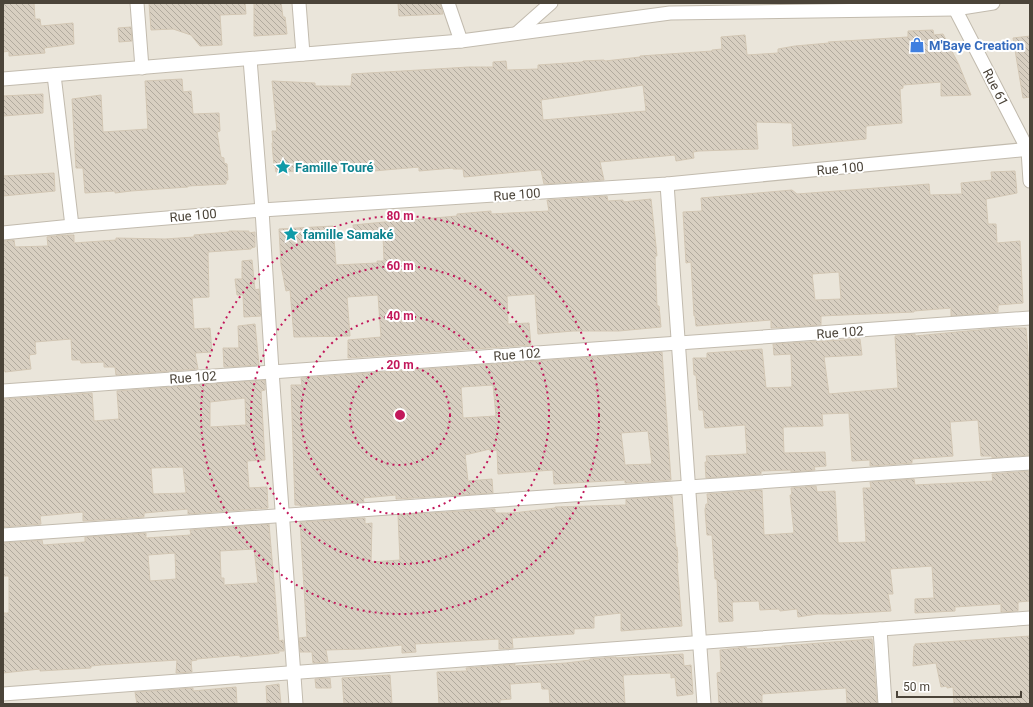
<svg xmlns="http://www.w3.org/2000/svg" width="1033" height="707" viewBox="0 0 1033 707" font-family="Roboto,sans-serif">
	<defs>
		<pattern id="building-back-hatch" width="6" height="6" patternUnits="userSpaceOnUse"><rect width="6" height="6" fill="#d8cfc1"/><path d="M-1 5l2 2M0 0l6 6M5-1l2 2" fill="none" stroke="#b1aa9e"/></pattern>
	</defs>
	<rect width="100%" height="100%" fill="#f6f3ec"/>
	<rect fill="#eae5da" x="3" y="3" width="1027" height="701"/>
	<g fill="url(#building-back-hatch)" stroke="#d3c7b4" fill-rule="evenodd">
		<polygon points="3,3 34,3 35,19 40,19 41,26 73,23 74,44 44,48 45,53 9,56 9,51 3,52"/>
		<polygon points="149,3 245,3 246,14 220,15 222,45 200,46 191,35 173,29 151,30"/>
		<polygon points="254,3 281,3 283,17 285,17 287,34 254,36"/>
		<polygon points="398,3 440,3 443,14 399,16"/>
		<polygon points="131,27 132,41 119,42 118,28"/>
		<path d="M933 30 934 35 943 34 959 65 971 95 941 96V82L903 85V88L900 89 902 123 866 126V139L793 146 792 123 756 122 758 149 699 151 693 152 694 158 676 161 675 155 600 162 604 180 544 184 541 170H538L464 177 463 169H453V168L419 171V167L351 173 350 165 320 166V170L276 172 275 166H274L272 143H273L272 131H277L272 81 315 83V86H351L352 74 469 67H493V62L506 61 507 70 538 69V65L582 62 583 61 604 60 605 61 640 57V56L712 51V50L722 49 721 37 745 35 747 55 778 53V49L795 46 829 43 828 42 908 37V31ZM643 85 646 111 543 120 541 100Z"/>
		<polygon points="1030,36 1030,97 1023,98 1013,38"/>
		<polygon points="182,79 183,92 191,91 193,114 219,113 220,131 217,132 221,157 224,158 224,163 227,164 228,180 226,180 226,184 188,186 188,187 131,191 115,193 115,191 85,193 83,168 76,168 72,99 101,95 103,132 148,129 145,81"/>
		<polygon points="43,94 43,113 3,116 3,96"/>
		<path d="M1015 171 1017 193 986 199 988 224H996L997 243 1020 241 1023 303 998 305V312L951 316V308L914 311V312L821 316V325L771 328V320L696 326 695 316H694L691 262 686 263 683 212 702 211 701 198 792 190 797 194 929 184 930 195 962 194 961 183 992 180 991 172ZM839 272 841 299 815 300 812 274Z"/>
		<polygon points="54,173 55,191 3,196 3,176"/>
		<polygon points="607,196 608,201 623,200 623,202 651,199 657,256 655,256 657,306 659,306 661,327 619,331 573,331 538,334 535,294 507,296 508,324 529,323 531,345 348,358 348,340 381,337 378,295 347,297 350,336 294,337 290,290 286,291 281,265 279,229 333,226 336,265 377,263 377,261 384,261 383,235 354,235 353,225 395,221 395,219 411,218 411,220 457,216 457,214 491,211 491,214 549,211 547,200"/>
		<polygon points="229,231 249,231 249,233 255,232 255,247 251,248 251,249 208,252 209,297 192,298 194,329 210,328 212,352 195,353 198,369 116,375 115,367 104,367 104,362 81,363 80,360 72,360 71,339 35,342 36,354 29,355 31,369 5,372 3,367 3,241 14,240 15,247 48,246 47,237 63,235 74,235 74,243 116,240 116,238 165,239 194,237 194,235 229,232"/>
		<polygon points="252,260 255,290 259,289 261,316 244,317 243,295 237,295 235,279 242,279 242,261"/>
		<polygon points="255,324 259,365 224,367 223,348 239,348 238,326"/>
		<polygon points="999,328 1026,328 1030,379 1028,379 1030,401 1030,455 992,458 992,456 981,456 978,420 950,422 953,456 912,459 912,463 870,466 870,460 852,461 849,413 822,414 823,426 783,427 784,453 825,452 826,466 814,467 815,470 791,472 791,470 761,471 761,474 706,478 705,462 707,462 706,456 747,454 745,425 705,428 703,410 699,410 696,375 694,375 693,358 707,358 707,353 762,349 766,388 792,387 791,354 774,355 773,344 860,339 862,355 824,357 829,394 898,388 895,336 915,334 915,336"/>
		<path d="M662 352 671 480 625 483V480L554 484 553 470 498 474 497 450 490 451V449L465 455 468 481 492 479 493 493 396 499V495L363 498 364 502 300 506V505H295L291 385H302L301 378ZM493 385 496 416 463 418 461 387ZM648 431 652 464 625 465 621 433Z"/>
		<path d="M265 380V390L261 391 265 460 247 461 249 488 267 487 268 508 188 514V509L144 513V517L83 521V512L40 516 41 524 3 527V399L92 393 94 421 119 419 117 391ZM245 398 246 425 210 427V402ZM183 467 186 493 153 494 151 468Z"/>
		<polygon points="1030,471 1030,601 1018,602 1018,611 1001,612 1001,604 955,607 955,611 915,613 915,599 934,598 932,566 890,569 893,594 888,594 891,611 841,614 817,614 798,617 797,609 780,611 779,609 760,610 759,601 732,602 733,621 719,622 717,579 715,579 712,535 707,535 705,510 706,504 708,504 707,494 762,490 764,535 794,533 790,495 792,495 791,488 816,486 817,492 835,491 838,543 866,542 863,488 871,488 870,482 914,479 915,485 993,481 992,474"/>
		<polygon points="672,496 676,547 677,547 678,563 677,563 682,626 621,631 621,613 594,616 594,628 574,629 574,634 512,638 513,648 499,649 499,639 415,644 416,652 402,653 402,645 362,649 326,650 328,662 313,663 312,652 300,652 299,638 307,637 300,522 365,518 365,524 372,523 371,562 400,560 398,515 495,509 495,513 513,513 555,508 555,507 626,505 626,499"/>
		<path d="M269 524 279 641 283 640 284 651H279V653L240 657V655L197 659V660L191 661 192 672 176 673 177 660 101 665 91 666V668L40 671V669L3 673V613H9V576H3V543L42 540 43 545 85 542V537L146 533V538L191 535 190 530ZM254 549 258 583 224 585V578H221L220 551ZM175 553 176 579 150 581 148 555Z"/>
		<polygon points="1030,636 1030,704 954,704 953,687 947,688 947,686 941,687 936,663 913,666 914,646 915,646 915,644"/>
		<polygon points="872,639 877,704 847,703 846,688 762,694 762,704 719,704 717,673 721,672 720,650 746,647 747,649 782,647 782,646"/>
		<polygon points="683,654 684,666 691,665 693,694 677,696 675,677 671,678 671,673 623,675 625,704 550,704 549,689 542,689 541,682 510,684 511,699 500,700 500,704 439,704 437,672 467,671 466,668 515,664 515,666 566,663 590,660 590,659 616,657 616,658"/>
		<polygon points="390,675 392,704 344,704 342,678"/>
		<polygon points="330,678 331,688 316,688 315,679"/>
		<polygon points="279,684 281,704 267,704 266,686"/>
		<polygon points="236,687 237,704 137,704 135,692 193,688 193,691"/>
	</g>
	<g fill="none" stroke-linecap="round" stroke-linejoin="round">
		<g stroke="#c2bbae" stroke-width="15">
			<g id="minor">
				<polyline points="137,3 142,68"/>
				<polyline points="299,3 303,54"/>
				<polyline points="448,3 461,41"/>
				<polyline points="952,3 1028,150 1030,181"/>
				<polyline points="517,33 551,3"/>
				<polyline points="250,59 262,210 272,371 296,704"/>
				<polyline points="54,75 72,226"/>
				<polyline points="3,79 461,41 670,13 955,9 993,3"/>
				<polyline points="667,184 704,704"/>
				<polyline points="3,233 72,226 262,210 667,184 1030,149"/>
				<polyline points="3,391 1030,318"/>
				<polyline points="3,535 1030,463"/>
				<polyline points="880,629 885,704"/>
				<polyline points="3,694 1030,618"/>
			</g>
		</g>
		<use href="#minor" stroke="#fff" stroke-width="13"/>
	</g>
	<g fill="none" stroke="#c2185b" stroke-width="2" stroke-dasharray="2 4">
		<circle cx="400" cy="415" r="50"/>
		<circle cx="400" cy="415" r="99"/>
		<circle cx="400" cy="415" r="149"/>
		<circle cx="400" cy="415" r="199"/>
	</g>
	<defs>
		<g id="shop-bare" transform="scale(1.2)"><path d="M-5-2.5h2.3a2.7 3.5 0 0 1 5.4 0H5L5.5 6h-11ZM-1.5-2.5h3a1.5 2.3 0 0 0-3 0Z" fill="#3f7fe0" stroke="#fff" stroke-width="2.5" paint-order="stroke"/></g>
		<g id="sight-bare" transform="scale(1.2)"><path d="M0-6L1.8-2.2L6-1.7L2.9 1.2L3.7 5.4L0 3.3L-3.7 5.4L-2.9 1.2L-6-1.7L-1.8-2.2Z" fill="#0f9aa8" stroke="#fff" stroke-width="2.5" paint-order="stroke"/></g>
	</defs>
	<g fill-rule="evenodd">
		<use href="#shop-bare" x="917" y="45"/>
		<use href="#sight-bare" x="283" y="167"/>
		<use href="#sight-bare" x="291" y="234"/>
	</g>
	<g text-anchor="middle" stroke-width="4" stroke-linejoin="round" paint-order="stroke">
		<g font-size="13" font-weight="bold" fill="#366cbe" stroke="#fff" text-anchor="start">
			<text x="929" y="50">M'Baye Creation</text>
		</g>
		<g font-size="13" fill="#4b4439" stroke="#fff">
			<text transform="translate(996 87) rotate(63)" y="5">Rue 61</text>
			<text transform="translate(840 168) rotate(-5)" y="5">Rue 100</text>
			<text transform="translate(517 194) rotate(-4)" y="5">Rue 100</text>
			<text transform="translate(193 215) rotate(-5)" y="5">Rue 100</text>
			<text transform="translate(840 332) rotate(-4)" y="5">Rue 102</text>
			<text transform="translate(517 354) rotate(-4)" y="5">Rue 102</text>
			<text transform="translate(193 377) rotate(-4)" y="5">Rue 102</text>
		</g>
		<g font-size="13" font-weight="bold" fill="#0d838f" stroke="#fff" text-anchor="start">
			<text x="295" y="172">Famille Touré</text>
			<text x="303" y="239">famille Samaké</text>
		</g>
	</g>
	<circle cx="400" cy="415" r="6" fill="#c2185b" stroke="#fff" stroke-width="2"/>
	<g font-size="12" text-anchor="middle" font-weight="bold" fill="#c2185b" stroke="#fff" stroke-width="4" stroke-linejoin="round" paint-order="stroke">
		<text x="400" y="220">80 m</text>
		<text x="400" y="270">60 m</text>
		<text x="400" y="320">40 m</text>
		<text x="400" y="369">20 m</text>
	</g>
	<rect width="1033" height="707" fill="none" stroke="#4b4439" stroke-width="8"/>
	<path d="M897 691v6h124v-6" fill="none" stroke="#4b4439" stroke-width="2"/>
	<text x="903" y="691" font-size="12" fill="#4b4439" stroke="#ffffff" stroke-width="3" paint-order="stroke">50 m</text>
</svg>
